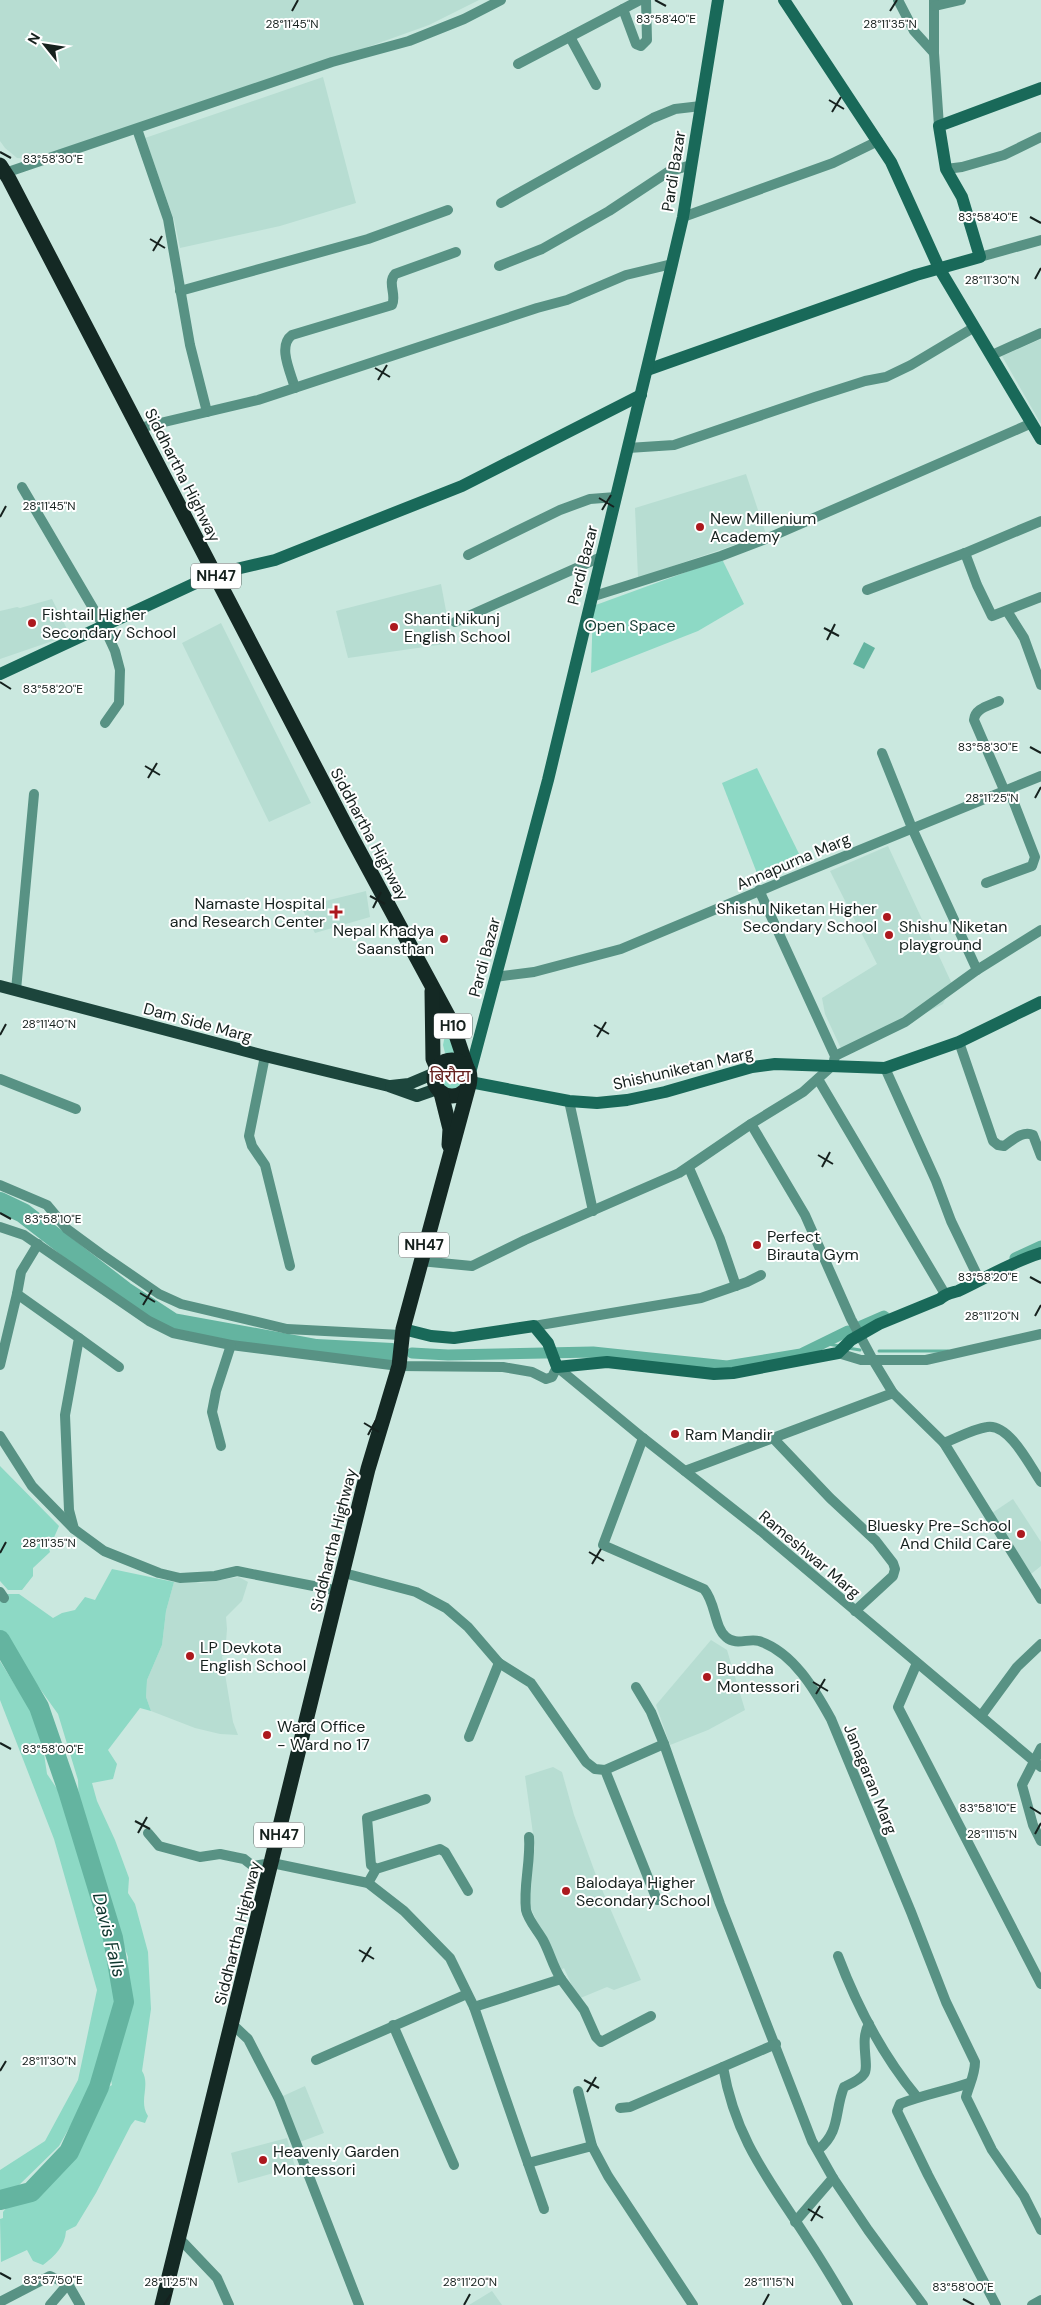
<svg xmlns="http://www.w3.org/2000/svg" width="1041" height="2305" viewBox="0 0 1041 2305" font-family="'DM Sans','Noto Sans Devanagari',sans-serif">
	<rect width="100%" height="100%" fill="#cae8df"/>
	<g fill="#b7ddd2">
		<polygon points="0,0 479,0 429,25 351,53 35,159 17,158 5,148 0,141"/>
		<polygon points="323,77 356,203 280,226 180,248 174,220 145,138"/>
		<polygon points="1041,339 1041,424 1002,356"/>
		<polygon points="746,474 766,534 638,578 635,508"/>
		<polygon points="441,584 452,643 348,658 336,611"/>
		<polygon points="52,599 70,635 0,659 0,611 17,607 20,608"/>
		<polygon points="221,623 311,803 269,822 182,643"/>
		<polygon points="888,846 952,984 943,1004 844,1055 825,1014 822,998 877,964 830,871"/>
		<polygon points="366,891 370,917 315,933 301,907"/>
		<polygon points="1013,1499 1041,1542 1041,1566 1031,1574 992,1513"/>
		<polygon points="239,1577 248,1582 242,1601 226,1617 227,1629 225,1655 222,1656 233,1722 238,1735 220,1734 195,1728 151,1711 146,1697 147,1680 162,1645 166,1611 174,1582 185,1579 201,1583"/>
		<polygon points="711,1640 727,1650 745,1710 708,1730 670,1745 656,1705"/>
		<polygon points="553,1767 562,1772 574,1815 597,1878 641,1980 614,1990 607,1987 578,1999 564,1968 559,1971 529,1904 529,1878 535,1848 525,1776"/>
		<polygon points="305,2086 324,2133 300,2142 283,2096"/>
		<polygon points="287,2138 295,2167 238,2183 231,2153"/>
		<polygon points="492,2291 502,2305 469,2305"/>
	</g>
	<g fill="#8dd9c5">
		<polygon points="722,559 744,604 698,631 591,673 593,606"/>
		<polygon points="757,768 803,862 760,881 722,783"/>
		<polygon points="448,1021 459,1052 446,1057 443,1045"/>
		<circle cx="452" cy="1078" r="12"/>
		<polygon points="0,1466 59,1526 49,1549 50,1552 33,1568 33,1576 22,1590 8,1590 0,1581"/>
		<path d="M112 1569 174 1582 166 1611 162 1645 147 1680 146 1697 151 1711 140 1708 108 1750 117 1764 113 1779 92 1783 97 1801 115 1840 129 1878 128 1893 135 1904 148 1952 151 2009 142 2071C151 2085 138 2101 148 2116L145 2123 135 2120 131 2125 96 2193 76 2226 66 2231C65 2246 55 2256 43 2265L33 2261 27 2250 1 2262 0 2219 3 2218V2212L11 2202 33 2194 49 2175 63 2170 71 2159 78 2137 97 2094 112 2085 108 2065 131 1997 127 1981 128 1957 117 1927 109 1916 102 1874 79 1808 78 1780 58 1714 0 1633V1594H19L53 1618 62 1613 75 1610 85 1597 95 1600Z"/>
		<polygon points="0,1661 33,1714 43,1747 47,1774 66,1802 70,1824 98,1915 106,1930 117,1975 114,1994 114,2029 106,2058 85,2100 59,2146 14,2190 0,2191 0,2170 45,2141 78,2080 97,1990 54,1839 0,1700"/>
	</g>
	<polygon fill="#64b4a0" points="864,642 875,648 864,669 853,664"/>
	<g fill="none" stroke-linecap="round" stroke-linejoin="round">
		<g stroke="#64b4a0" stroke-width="3">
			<polyline points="823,1343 839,1346"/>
			<polyline points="848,1348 860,1350"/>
			<polyline points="879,1351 948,1351"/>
		</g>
		<g stroke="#64b4a0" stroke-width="11">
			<polyline points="1015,1258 1041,1246"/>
			<polyline points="861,1326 884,1316"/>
			<polyline points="412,1353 448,1355 593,1352 727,1366 801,1354 848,1331"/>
		</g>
		<g stroke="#64b4a0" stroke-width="20">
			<polyline points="0,1202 23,1213 124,1291 173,1323 316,1349 392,1353"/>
			<polyline points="0,1640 39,1707 68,1791 113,1938 124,2002 99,2087 69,2152 31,2192 0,2200"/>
		</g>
		<g stroke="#589284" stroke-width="10">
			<polyline points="898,0 914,31 934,53"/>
			<polyline points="934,0 934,53 939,126"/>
			<polyline points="935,6 961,0"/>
			<polyline points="623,9 636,44 641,46 647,40 646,0"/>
			<polyline points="570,37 596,85"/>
			<polyline points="518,64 640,0"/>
			<polyline points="137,129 168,219 190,345 207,412"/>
			<polyline points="946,169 962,167 1004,155 1041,137"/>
			<polyline points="5,173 332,62 409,41 464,19 501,0"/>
			<polyline points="501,203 653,118 675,109 701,106"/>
			<polyline points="683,217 833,163 878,141"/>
			<polyline points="980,257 1041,240"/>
			<polyline points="499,266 542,249 609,211 668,172 691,165"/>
			<polyline points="180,291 368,239 448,210"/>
			<polyline points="992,355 1041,333"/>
			<path d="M295 388C291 373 277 346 292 335L392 305C397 295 387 283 395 274L456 252"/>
			<polyline points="139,428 258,400 537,308 567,300 626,275 672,264"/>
			<polyline points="628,448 674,445 815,397 865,381 886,377 911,365 973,328"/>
			<polyline points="22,487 103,625 115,651 120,670 119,703 105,723"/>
			<polyline points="965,553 977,585 992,616 1041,597"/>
			<polyline points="468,555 560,510 590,499 616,497"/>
			<polyline points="867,590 965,553 1041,521"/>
			<polyline points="591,597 721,556 768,538 1032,423"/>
			<polyline points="1007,611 1024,638 1041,685"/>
			<polyline points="455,622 601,557"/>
			<path d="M999 701C989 706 975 708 974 720L1005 792"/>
			<polyline points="882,753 912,828 977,970 1041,930"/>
			<polyline points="986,883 1032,866 1035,857 1009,790"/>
			<polyline points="495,977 534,972 621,949 781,882 1041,776"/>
			<polyline points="16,990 34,794"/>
			<path d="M959 1042 993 1141 998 1145 1004 1146C1013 1140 1023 1130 1033 1135L1041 1156"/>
			<polyline points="265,1056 249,1136 252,1146 265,1165 290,1266"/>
			<polyline points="835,1056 905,1022 977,970"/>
			<polyline points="885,1068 936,1181 951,1221 979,1279"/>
			<polyline points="0,1079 76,1109"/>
			<polyline points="818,1079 945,1294"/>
			<polyline points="569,1101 593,1211"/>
			<polyline points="751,1124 805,1215 851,1319 873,1360 926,1360 1041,1334"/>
			<polyline points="689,1168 720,1239 736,1286"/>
			<polyline points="0,1185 47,1205 67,1229 101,1254 159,1294 181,1304 287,1329 401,1335"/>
			<polyline points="0,1227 24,1235 149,1321 173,1333 231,1345 399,1366 503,1367 532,1372 546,1379 552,1377 557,1367 643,1438 761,1531 1041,1767"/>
			<polyline points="38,1244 21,1272 17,1294 79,1338 65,1415 69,1510 74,1529 104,1551 159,1573 180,1578 215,1576 237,1571 339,1591"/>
			<polyline points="420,1261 472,1266 525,1240 679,1173 751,1124 803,1092 833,1065 835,1056 759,890"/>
			<polyline points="534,1326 701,1298 747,1282 761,1275"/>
			<polyline points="79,1338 119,1367"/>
			<polyline points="838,1353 861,1360 873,1360 893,1393"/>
			<polyline points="0,1365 17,1294"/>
			<polyline points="0,1436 32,1486 74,1529"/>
			<path d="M643 1438 603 1545 704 1589C716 1603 714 1627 726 1637 736 1646 748 1638 759 1641 793 1652 815 1690 831 1719L911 1912 946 2002 975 2062C975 2075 969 2085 966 2097L992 2150 1024 2196 1041 2230"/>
			<polyline points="773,1438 830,1498 876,1541 893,1563 895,1569 893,1576 855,1611"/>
			<polyline points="944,1443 1041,1599"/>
			<polyline points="221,1446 212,1412 216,1391 231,1345"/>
			<path d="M685 1471 893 1393 944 1443C957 1438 973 1429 987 1427 1009 1423 1030 1466 1041 1482"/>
			<polyline points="344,1573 416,1592 446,1608 468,1627 499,1663 531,1683 586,1762 595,1769 605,1770 657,1900"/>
			<polyline points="0,1592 4,1598"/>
			<polyline points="917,1663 898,1707 1041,1984"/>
			<polyline points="636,1687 651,1712 664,1744 720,1904 812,2141 833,2178 795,2222"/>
			<polyline points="981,1716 1017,1667 1041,1644"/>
			<polyline points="469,1737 499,1663"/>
			<polyline points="1041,1748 1022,1785 1033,1825 1041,1841"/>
			<polyline points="605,1770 664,1744"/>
			<polyline points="148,1833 159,1846 200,1857 220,1854 244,1859 253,1866 272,1863 368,1883 404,1911 450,1958 474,2007 561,1979 584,2010 596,2037 601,2042 651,2016"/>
			<path d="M529 1837C531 1861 523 1886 526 1910 528 1920 538 1931 543 1940 550 1953 553 1967 561 1979"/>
			<polyline points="376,1869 371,1865 367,1818 426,1799"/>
			<polyline points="368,1883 376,1869 440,1849 445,1852 468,1891"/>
			<path d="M838 1956C857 2006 883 2056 917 2097"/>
			<polyline points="474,2007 528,2163 592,2146 608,2176 693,2305"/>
			<polyline points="232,2024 248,2039 279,2099 359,2305"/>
			<polyline points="393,2025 454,2165"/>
			<polyline points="316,2060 467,1994"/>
			<path d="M723 2067C736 2141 769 2179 808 2240 822 2261 835 2283 848 2305"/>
			<path d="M969 2083C946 2091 922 2095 900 2104L897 2111 928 2175 996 2305"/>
			<polyline points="578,2091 592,2146"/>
			<polyline points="620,2108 630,2107 776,2044"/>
			<path d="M818 2150C841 2131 834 2112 844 2087 850 2084 860 2080 864 2074 870 2066 859 2040 869 2024"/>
			<polyline points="528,2163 544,2209"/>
			<polyline points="833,2178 868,2230 923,2305"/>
			<polyline points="178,2237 217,2278 229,2305"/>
			<polyline points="0,2302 50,2276 68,2284 80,2305"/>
			<polyline points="50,2305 68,2284"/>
			<polyline points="1032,2305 1041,2300"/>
		</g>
		<g stroke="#196959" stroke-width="12">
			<polyline points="784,0 891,162 939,268 1041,439"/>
			<polyline points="647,370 916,275 980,257 962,197 946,169 939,126 1041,88"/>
			<polyline points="0,674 215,574 275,560 462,486 641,395"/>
			<polyline points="470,1073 548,780 672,264 683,217 718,0"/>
			<polyline points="470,1082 569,1101 597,1103 627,1100 665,1092 752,1067 775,1064 885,1068 959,1042 1041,1002"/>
			<path d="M403 1329 431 1336 454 1338 534 1326 548 1343 557 1367 607 1362 714 1374 733 1373 838 1353 851 1340 879 1324 940 1299C946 1293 951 1293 958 1291 986 1278 1011 1262 1041 1253"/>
		</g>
		<g stroke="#1c453c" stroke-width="12">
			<polyline points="0,986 265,1056 389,1086 417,1096 437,1089"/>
			<polyline points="391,1086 409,1084 435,1073"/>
		</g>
		<g stroke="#142924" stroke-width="15">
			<polyline points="0,165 9,179 351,836 452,1023 467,1068"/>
			<polyline points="432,991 433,1059 437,1068"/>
			<circle cx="452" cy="1078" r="18"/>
			<polyline points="441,1093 450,1129 449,1145"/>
			<polyline points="162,2305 368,1469 399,1366 403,1329 469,1085"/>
		</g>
	</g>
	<path fill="none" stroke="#16211e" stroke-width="2" d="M655 0 666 6M292 11 298 0M890 11 897 0M829 100 844 109M832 112 841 97M0 152 11 158M1030 217 1041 223M150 239 165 248M153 251 162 236M1035 279 1041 268M375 368 390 377M378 380 387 365M599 498 614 507M602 510 611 495M0 517 6 506M824 628 839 636M827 640 835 624M0 682 11 689M1030 747 1041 753M145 766 160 775M148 778 157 763M1035 798 1041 787M370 896 385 904M373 908 381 892M594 1025 609 1034M0 1035 6 1024M597 1037 606 1022M818 1155 833 1164M822 1167 830 1152M0 1213 11 1219M1030 1277 1041 1283M140 1293 155 1302M143 1305 152 1290M1035 1316 1041 1305M364 1423 379 1432M368 1435 376 1420M589 1552 604 1561M0 1553 6 1542M592 1564 601 1549M813 1682 828 1691M816 1694 825 1679M0 1743 11 1749M1030 1807 1041 1814M135 1821 150 1829M138 1833 147 1817M1035 1834 1041 1823M359 1950 374 1959M362 1962 371 1947M0 2071 6 2061M584 2080 599 2088M587 2092 596 2077M808 2209 823 2218M811 2221 820 2206M0 2273 11 2279M963 2299 974 2305M164 2305 171 2294M464 2305 470 2294M763 2305 769 2294"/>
	<g fill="#ac191e" stroke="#fff" stroke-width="2">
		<circle cx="700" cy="527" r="5"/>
		<circle cx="32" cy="623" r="5"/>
		<circle cx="394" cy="627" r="5"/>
		<path d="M333.5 904.5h5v5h5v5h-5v5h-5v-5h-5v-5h5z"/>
		<circle cx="887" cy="917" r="5"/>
		<circle cx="889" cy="935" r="5"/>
		<circle cx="444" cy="939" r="5"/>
		<circle cx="757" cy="1245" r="5"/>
		<circle cx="675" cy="1434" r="5"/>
		<circle cx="1021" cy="1534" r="5"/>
		<circle cx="190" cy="1656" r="5"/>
		<circle cx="707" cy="1677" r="5"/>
		<circle cx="267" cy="1735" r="5"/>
		<circle cx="566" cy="1891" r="5"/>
		<circle cx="263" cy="2160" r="5"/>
	</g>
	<g text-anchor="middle" stroke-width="4" stroke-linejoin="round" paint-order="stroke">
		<g fill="#fff" stroke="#5c6462" stroke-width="1">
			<rect x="191" y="563.5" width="50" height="25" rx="4"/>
			<rect x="434" y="1013.5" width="38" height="25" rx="4"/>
			<rect x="399" y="1232.5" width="50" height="25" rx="4"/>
			<rect x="254" y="1822.5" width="50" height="25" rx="4"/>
		</g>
		<g font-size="15" font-weight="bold" fill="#16211e">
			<text x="216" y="581">NH47</text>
			<text x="453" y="1031">H10</text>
			<text x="424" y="1250">NH47</text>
			<text x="279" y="1840">NH47</text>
		</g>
		<g font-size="16" fill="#16211e" stroke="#fff">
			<text transform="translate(673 171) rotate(-81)" y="6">Pardi Bazar</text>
			<text transform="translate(183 475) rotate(63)" y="6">Siddhartha Highway</text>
			<text transform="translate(582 565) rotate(-76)" y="6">Pardi Bazar</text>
			<text transform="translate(370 834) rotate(62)" y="6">Siddhartha Highway</text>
			<text transform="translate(793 861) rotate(-23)" y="6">Annapurna Marg</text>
			<text transform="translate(484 957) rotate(-75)" y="6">Pardi Bazar</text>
			<text transform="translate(198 1022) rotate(15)" y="6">Dam Side Marg</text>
			<text transform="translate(683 1068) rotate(-13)" y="6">Shishuniketan Marg</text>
			<text transform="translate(333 1540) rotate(-76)" y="6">Siddhartha Highway</text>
			<text transform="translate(810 1554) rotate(40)" y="6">Rameshwar Marg</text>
			<text transform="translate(871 1779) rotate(68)" y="6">Janagaran Marg</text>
			<text transform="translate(237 1933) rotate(-76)" y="6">Siddhartha Highway</text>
		</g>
		<g font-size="16" fill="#16211e" stroke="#fff" text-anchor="start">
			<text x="710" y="524">New Millenium<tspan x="710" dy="18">Academy</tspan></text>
			<text x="42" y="620">Fishtail Higher<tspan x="42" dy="18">Secondary School</tspan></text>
			<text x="404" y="624">Shanti Nikunj<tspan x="404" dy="18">English School</tspan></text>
			<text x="325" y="909" text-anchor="end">Namaste Hospital<tspan x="325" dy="18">and Research Center</tspan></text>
			<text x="877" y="914" text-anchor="end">Shishu Niketan Higher<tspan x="877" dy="18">Secondary School</tspan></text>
			<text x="899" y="932">Shishu Niketan<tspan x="899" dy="18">playground</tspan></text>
			<text x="434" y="936" text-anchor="end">Nepal Khadya<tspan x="434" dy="18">Saansthan</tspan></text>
			<text x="767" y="1242">Perfect<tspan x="767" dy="18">Birauta Gym</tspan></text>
			<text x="685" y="1440">Ram Mandir</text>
			<text x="1011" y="1531" text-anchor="end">Bluesky Pre-School<tspan x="1011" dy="18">And Child Care</tspan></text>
			<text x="200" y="1653">LP Devkota<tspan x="200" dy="18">English School</tspan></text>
			<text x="717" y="1674">Buddha<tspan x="717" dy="18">Montessori</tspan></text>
			<text x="277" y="1732">Ward Office<tspan x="277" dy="18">- Ward no 17</tspan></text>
			<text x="576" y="1888">Balodaya Higher<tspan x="576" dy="18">Secondary School</tspan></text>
			<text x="273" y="2157">Heavenly Garden<tspan x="273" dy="18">Montessori</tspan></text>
		</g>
		<g font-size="16" fill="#183e35" stroke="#fff">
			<text x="630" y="631">Open Space</text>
		</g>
		<g font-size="18" fill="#66211e" stroke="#fff">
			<text x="450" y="1082">बिरौटा</text>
		</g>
		<g font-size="18" font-style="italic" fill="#0e352d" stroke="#fff">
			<text transform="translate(109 1935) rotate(76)" y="6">Davis Falls</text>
		</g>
	</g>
	<g font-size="12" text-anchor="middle" fill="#16211e" stroke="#fff" stroke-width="4" stroke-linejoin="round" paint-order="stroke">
		<text x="666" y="23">83°58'40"E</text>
		<text x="890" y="28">28°11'35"N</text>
		<text x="292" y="28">28°11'45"N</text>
		<text x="53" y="163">83°58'30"E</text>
		<text x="988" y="221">83°58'40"E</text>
		<text x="992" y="284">28°11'30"N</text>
		<text x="49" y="510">28°11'45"N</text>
		<text x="53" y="693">83°58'20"E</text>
		<text x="988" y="751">83°58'30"E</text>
		<text x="992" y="802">28°11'25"N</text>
		<text x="49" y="1028">28°11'40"N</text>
		<text x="53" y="1223">83°58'10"E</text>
		<text x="988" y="1281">83°58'20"E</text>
		<text x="992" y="1320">28°11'20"N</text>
		<text x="49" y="1547">28°11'35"N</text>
		<text x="53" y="1753">83°58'00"E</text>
		<text x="988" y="1812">83°58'10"E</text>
		<text x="992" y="1838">28°11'15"N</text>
		<text x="49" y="2065">28°11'30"N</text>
		<text x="53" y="2284">83°57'50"E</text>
		<text x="171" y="2286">28°11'25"N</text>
		<text x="470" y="2286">28°11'20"N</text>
		<text x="769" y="2286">28°11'15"N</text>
		<text x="963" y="2291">83°58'00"E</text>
	</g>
	<g transform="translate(45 45) rotate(300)" stroke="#ffffff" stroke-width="4" paint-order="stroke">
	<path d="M0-4L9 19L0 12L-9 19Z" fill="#16211e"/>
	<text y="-8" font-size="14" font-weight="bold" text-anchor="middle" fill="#16211e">N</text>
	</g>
</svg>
